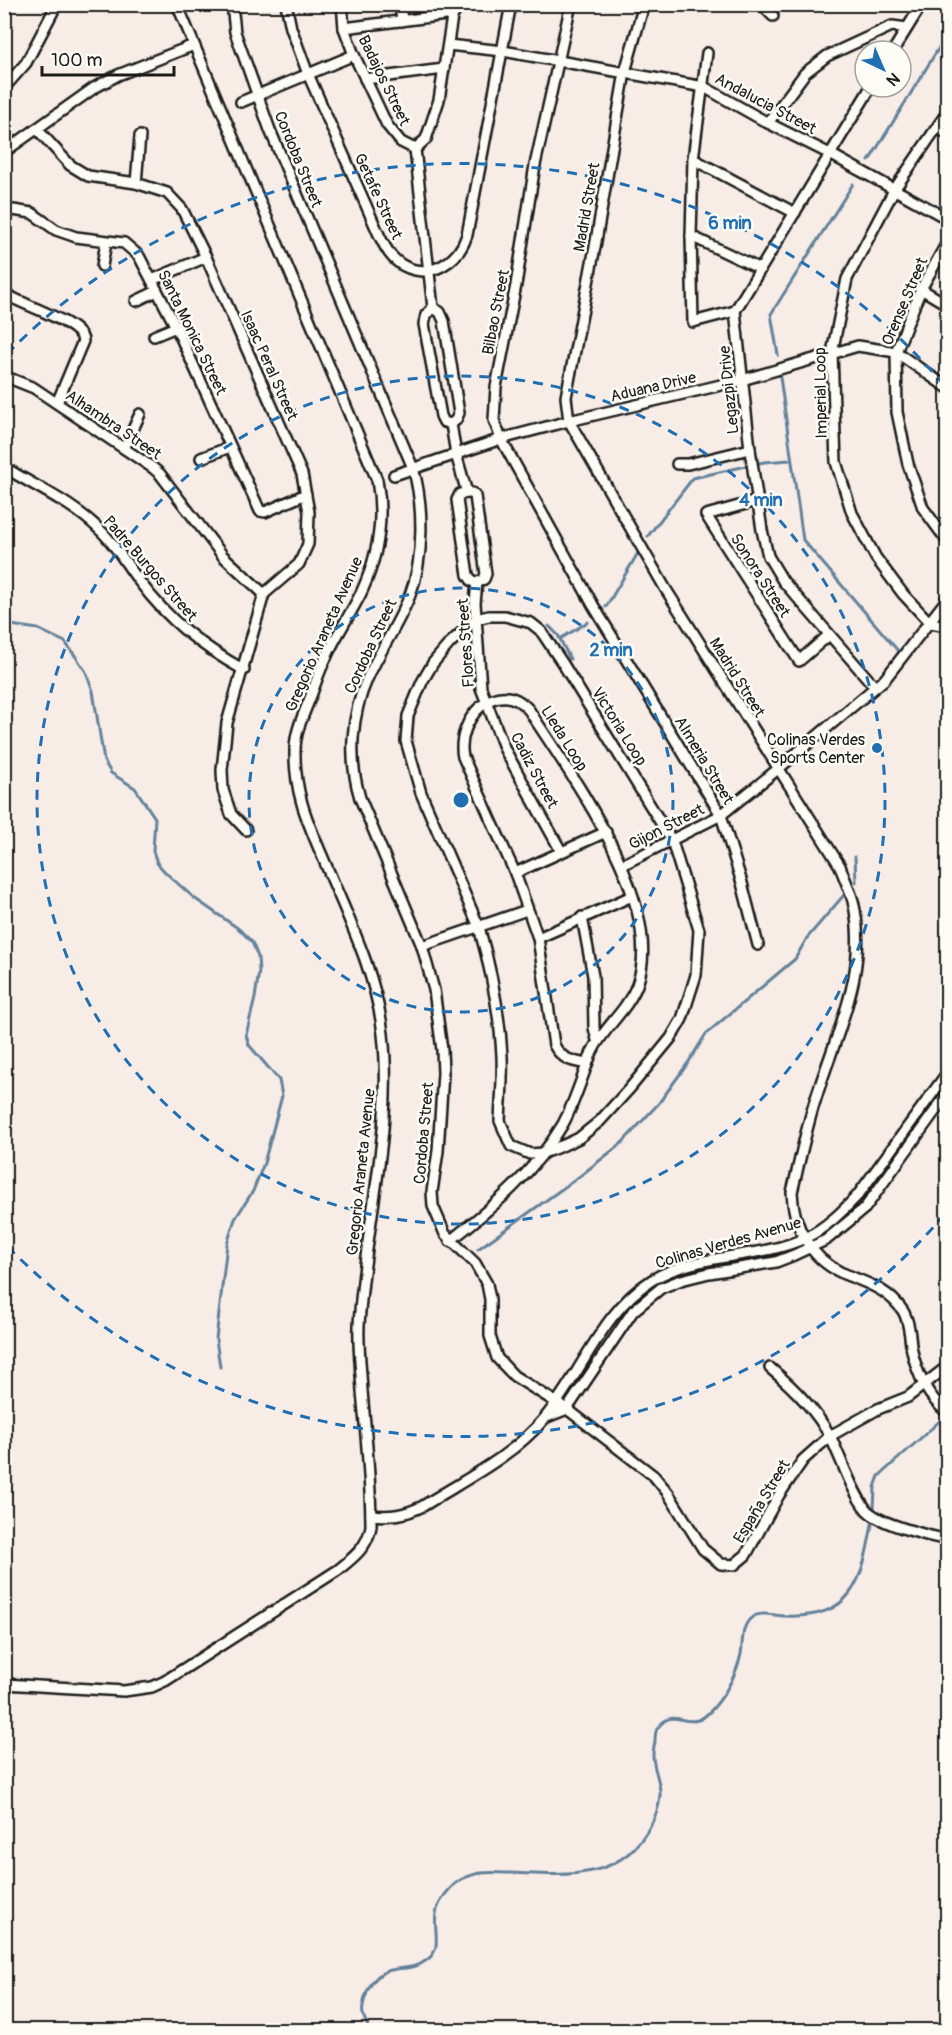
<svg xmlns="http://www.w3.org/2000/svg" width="952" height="2035" viewBox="0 0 952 2035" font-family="Pangolin,sans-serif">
	<rect width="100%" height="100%" fill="#f8ece7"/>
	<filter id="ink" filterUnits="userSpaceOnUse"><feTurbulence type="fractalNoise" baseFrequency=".0167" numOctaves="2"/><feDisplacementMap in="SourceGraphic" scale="12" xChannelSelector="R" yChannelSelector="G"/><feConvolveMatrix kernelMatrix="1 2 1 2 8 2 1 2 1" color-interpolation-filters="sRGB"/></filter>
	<g filter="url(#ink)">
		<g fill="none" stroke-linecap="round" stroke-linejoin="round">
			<g stroke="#62829a" stroke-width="3">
				<polyline points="869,161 948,33"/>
				<polyline points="778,355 771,314 853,184"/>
				<polyline points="780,377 803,540 899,652"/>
				<polyline points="648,536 693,478 764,462 790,460"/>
				<polyline points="606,607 638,553"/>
				<polyline points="4,624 38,629 65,642 76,657 86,672 93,691 104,761 111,773 135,788 155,818 153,851 157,863 166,873 194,898 239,929 252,942 258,957 259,971 255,998 246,1035 249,1045 279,1080 282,1096 264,1163 253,1191 235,1219 227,1244 216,1339 220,1367"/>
				<polyline points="549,626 558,635 570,659"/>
				<polyline points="560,639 588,622"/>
				<polyline points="855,857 856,882"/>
				<polyline points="478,1249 580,1176 622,1143 659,1103 688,1063 706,1034 795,959 807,938 844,895"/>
				<polyline points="874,1510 875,1487 879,1476 943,1418"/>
				<polyline points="281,2030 282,2028 292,2024 307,2030"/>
				<path d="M369 2030C368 2024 364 2020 363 2014 361 2006 365 1999 367 1992 383 1957 404 1977 427 1960 443 1949 433 1930 436 1914 438 1901 451 1885 462 1879 481 1870 491 1873 510 1873 546 1874 590 1880 621 1859 640 1847 659 1818 660 1795 661 1782 653 1769 653 1755 653 1751 654 1746 655 1742 655 1738 655 1732 657 1729 671 1708 682 1725 698 1720 703 1719 711 1711 715 1706 727 1692 737 1672 741 1654 743 1643 741 1628 750 1619 759 1610 774 1616 785 1616 853 1619 862 1581 872 1524"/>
			</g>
			<g stroke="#1c1c1c" stroke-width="14">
				<g id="minor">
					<path d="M232 4 235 32 270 130 413 468C424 505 424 559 410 595 399 623 381 649 368 677 351 715 348 758 360 798L422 946 434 990 442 1050 443 1073 438 1151 432 1192 433 1206 445 1234 475 1263 487 1284 490 1299V1336L497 1358 514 1376 567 1409 654 1476 668 1493 703 1549 721 1564 734 1565 746 1555 779 1495 803 1460 830 1436 878 1409 908 1397 948 1366"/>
					<path d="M286 4 291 28 308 74 380 237C386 249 392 260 404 266 431 280 459 261 467 235L511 4"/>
					<polyline points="342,4 344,28 354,55 387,125 401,142 415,149"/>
					<polyline points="400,4 402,21"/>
					<polyline points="571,4 535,165 516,285 496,387 494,420 501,439 593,605 721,815 742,883 758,945"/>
					<path d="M646 4 643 8 625 72 595 247 566 397 569 421 665 588 840 866C844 878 850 890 853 901 870 971 836 1033 816 1098 806 1128 800 1161 792 1192 793 1226 810 1258 842 1273 866 1283 887 1288 903 1311 909 1321 910 1335 911 1346 916 1372 927 1397 948 1413"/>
					<polyline points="761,4 773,16"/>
					<polyline points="344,28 454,14"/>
					<polyline points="448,45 503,51 704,87 768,123 830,154 948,219"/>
					<polyline points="893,51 922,4"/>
					<polyline points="707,53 693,159 691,236 693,322 735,311"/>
					<polyline points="365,79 444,69"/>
					<polyline points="871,87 735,311 750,449 762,530 768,556 783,581 875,687"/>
					<polyline points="4,88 26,63 57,4"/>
					<polyline points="241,102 354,55"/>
					<polyline points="948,111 894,190 847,279 832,353 836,462 852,513 876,558 903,594 930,623 948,626"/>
					<polyline points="768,123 805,73 827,56 892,26 907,28"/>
					<polyline points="937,128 948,134"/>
					<polyline points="37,129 70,165 88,176 136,183 167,193 182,209 206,257 302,474 309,512 308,544 299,564 264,594 227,723 222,770 223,790 231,814 246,830"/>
					<polyline points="415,149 433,308"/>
					<polyline points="415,149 426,139 439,100 454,4"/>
					<polyline points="4,152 94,88 118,75 194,45"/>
					<polyline points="693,159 795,213"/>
					<polyline points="136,183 140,136"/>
					<polyline points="4,215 13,210 32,213 56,230 76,237 124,243 139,256 176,327 260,511 265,512 306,494"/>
					<polyline points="691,236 760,269"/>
					<polyline points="948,241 921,289 896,352 897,412 908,464 923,508 948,542"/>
					<polyline points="102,266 106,242"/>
					<polyline points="152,280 206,257"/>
					<polyline points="921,289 948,305"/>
					<path d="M4 293C21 305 82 322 83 341L57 403"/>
					<polyline points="136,301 157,291"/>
					<polyline points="433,308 426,315 424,324 441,416 444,422 451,424"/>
					<polyline points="433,308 440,312 444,321 459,413 456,420 451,424"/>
					<polyline points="154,336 176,327"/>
					<polyline points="4,376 34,388 153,468 160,474 223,556 264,594"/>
					<polyline points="451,424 456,454 467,493"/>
					<polyline points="125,447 140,414"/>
					<polyline points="201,458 230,447"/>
					<polyline points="677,464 688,464 750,449"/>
					<path d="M4 467C36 487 73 503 100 530 116 545 126 564 139 581 169 621 201 646 244 670"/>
					<polyline points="394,475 501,439 569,421 742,380 858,346 896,352 948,388"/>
					<polygon points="467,493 472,493 475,496 486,574 484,579 479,582 472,581 468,575 457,500 460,494"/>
					<polyline points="757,501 706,515 799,661 829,635"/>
					<polyline points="477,582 475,603 481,688 505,750 561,851"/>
					<path d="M489 616H505L531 623 541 631 563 664 672 841 699 930 696 975 682 1019 671 1038 630 1088 600 1121 579 1138 564 1145 543 1153 530 1154 511 1146 500 1121C501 1099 503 1077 502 1056 500 1015 490 966 479 927L421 793 406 741 408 716 422 682 433 663 450 643 476 619Z"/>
					<polyline points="622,865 721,815 778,769 885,679 948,598"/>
					<polyline points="515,873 606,832"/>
					<polyline points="582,917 593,976 594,1028 597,1040"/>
					<polyline points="538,938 632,896"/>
					<polyline points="422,946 527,910"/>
					<path d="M450 1241C493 1207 535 1172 563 1124 575 1102 582 1076 592 1052 603 1028 627 1011 637 985 667 904 571 776 529 710 497 673 455 721 463 757L515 873 538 938 554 1045C562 1060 572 1061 587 1064"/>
					<path d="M770 1368C793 1387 815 1409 830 1436 839 1453 856 1503 870 1513 885 1525 928 1536 948 1540"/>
					<polyline points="547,1417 567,1409 633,1311 661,1288 681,1280 709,1273 776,1262 794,1255 826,1240 865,1208 948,1093"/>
					<path d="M371 1515C391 1517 405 1515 423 1506 464 1480 512 1457 544 1419 582 1374 601 1312 652 1280 697 1252 759 1260 805 1238 826 1228 843 1211 858 1195L948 1072"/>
					<path d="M4 1684 124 1691 152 1687 165 1681 338 1570C353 1558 368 1547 371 1526 371 1481 366 1436 362 1391 361 1369 358 1347 359 1326 364 1228 394 1132 383 1034 376 973 349 920 326 865 309 825 294 795 295 750 295 730 305 712 312 693 316 682 320 669 326 658 336 635 351 614 362 591 378 556 384 517 377 480L177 4"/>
				</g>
			</g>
			<use href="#minor" stroke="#fdfcf7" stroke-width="9"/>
		</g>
	</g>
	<g fill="none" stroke="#1f6fb2" stroke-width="3" stroke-dasharray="10 8">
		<circle cx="461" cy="800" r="212"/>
		<circle cx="461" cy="800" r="424"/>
		<path d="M945 1214A637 637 0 0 1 7 1246M7 354A637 637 0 0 1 945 386"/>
	</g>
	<circle fill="#1f6fb2" stroke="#fdfcf7" stroke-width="2" cx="877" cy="748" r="6"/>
	<g text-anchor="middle" stroke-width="5" stroke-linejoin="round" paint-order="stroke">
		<g font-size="16" fill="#1c1c1c" stroke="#fdfcf7">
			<text transform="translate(385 80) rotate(64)" y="6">Badajos Street</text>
			<text transform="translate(766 103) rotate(28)" y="6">Andalucia Street</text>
			<text transform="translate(299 159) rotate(68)" y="6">Cordoba Street</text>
			<text transform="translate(379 196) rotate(65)" y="6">Getafe Street</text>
			<text transform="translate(586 207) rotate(-80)" y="6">Madrid Street</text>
			<text transform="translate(904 301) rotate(-67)" y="6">Orense Street</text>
			<text transform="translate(495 312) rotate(-79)" y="6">Bilbao Street</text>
			<text transform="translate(193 332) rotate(64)" y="6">Santa Monica Street</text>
			<text transform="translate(270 365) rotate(66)" y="6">Isaac Peral Street</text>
			<text transform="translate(653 386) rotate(-13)" y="6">Aduana Drive</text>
			<text transform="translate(728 390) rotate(-96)" y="6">Legazpi Drive</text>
			<text transform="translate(820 393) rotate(-91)" y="6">Imperial Loop</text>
			<text transform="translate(114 424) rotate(34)" y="6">Alhambra Street</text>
			<text transform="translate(151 568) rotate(49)" y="6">Padre Burgos Street</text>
			<text transform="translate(761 575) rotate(57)" y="6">Sonora Street</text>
			<text transform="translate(323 634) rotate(-66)" y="6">Gregorio Araneta Avenue</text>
			<text transform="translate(465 643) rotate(-94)" y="6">Flores Street</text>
			<text transform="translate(370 646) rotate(-65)" y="6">Cordoba Street</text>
			<text transform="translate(738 677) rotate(58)" y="6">Madrid Street</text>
			<text transform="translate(620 726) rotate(58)" y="6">Victoria Loop</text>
			<text transform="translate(565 738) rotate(58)" y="6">Lleda Loop</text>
			<text transform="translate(705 760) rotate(59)" y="6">Almeria Street</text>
			<text transform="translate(535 770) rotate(62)" y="6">Cadiz Street</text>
			<text transform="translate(666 826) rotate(-27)" y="6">Gijon Street</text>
			<text transform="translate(423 1133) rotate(-85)" y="6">Cordoba Street</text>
			<text transform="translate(360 1172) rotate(-84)" y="6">Gregorio Araneta Avenue</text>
			<text transform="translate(728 1242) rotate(-16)" y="6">Colinas Verdes Avenue</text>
			<text transform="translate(761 1501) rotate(-59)" y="6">España Street</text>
		</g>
		<g font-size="16" fill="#1c1c1c" stroke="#fdfcf7" text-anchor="end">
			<text x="865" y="745">Colinas Verdes<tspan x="865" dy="18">Sports Center</tspan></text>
		</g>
	</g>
	<circle cx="461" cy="800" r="9" fill="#1f6fb2" stroke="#fdfcf7" stroke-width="3"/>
	<g font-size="18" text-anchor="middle" font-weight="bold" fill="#1f6fb2" stroke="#fdfcf7" stroke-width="5" stroke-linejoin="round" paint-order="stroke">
		<text x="730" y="229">6 min</text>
		<text x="761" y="506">4 min</text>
		<text x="611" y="656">2 min</text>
	</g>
	<rect width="952" height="2035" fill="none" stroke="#fdfcf7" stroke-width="24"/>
	<rect x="12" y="12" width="928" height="2011" fill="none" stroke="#1c1c1c" stroke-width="2" filter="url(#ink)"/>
	<g transform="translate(883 69) rotate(136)"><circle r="28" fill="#fdfcf7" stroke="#a3a29f" stroke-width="1.5"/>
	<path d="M0-4.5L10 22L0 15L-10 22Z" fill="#1f6fb2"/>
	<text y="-9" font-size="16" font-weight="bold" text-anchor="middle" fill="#1c1c1c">N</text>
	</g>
	<path d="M42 66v9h132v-9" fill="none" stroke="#1c1c1c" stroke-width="3"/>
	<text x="51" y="66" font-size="18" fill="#1c1c1c" stroke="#fdfcf7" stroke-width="4.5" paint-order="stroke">100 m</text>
</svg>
